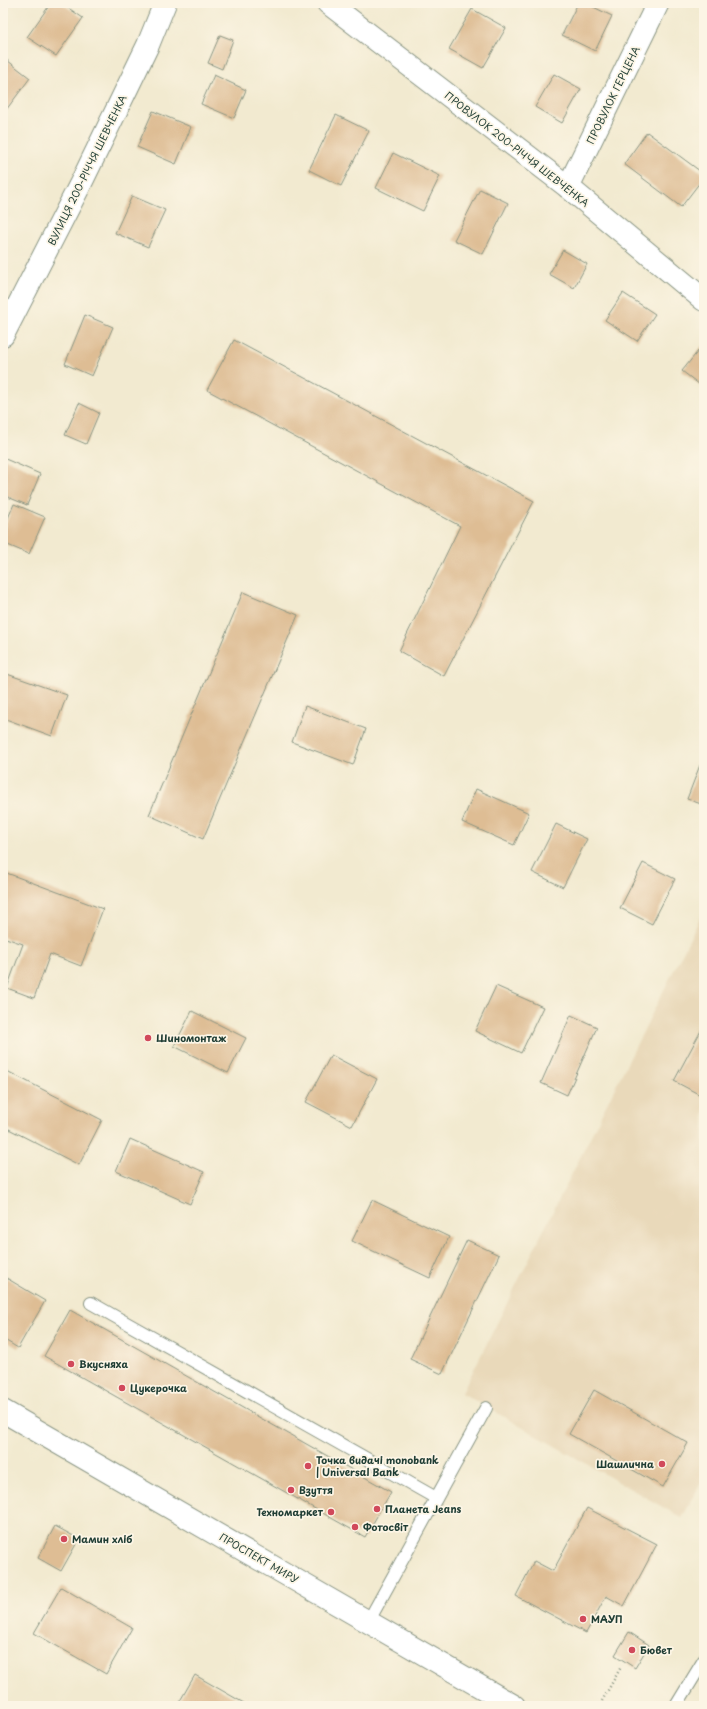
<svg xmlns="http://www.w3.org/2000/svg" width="707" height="1709" viewBox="0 0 707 1709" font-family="'Playpen Sans',sans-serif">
	<rect width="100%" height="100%" fill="#fcf5e5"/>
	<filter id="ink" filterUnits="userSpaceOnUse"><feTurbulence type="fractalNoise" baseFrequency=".025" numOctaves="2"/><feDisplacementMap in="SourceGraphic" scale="8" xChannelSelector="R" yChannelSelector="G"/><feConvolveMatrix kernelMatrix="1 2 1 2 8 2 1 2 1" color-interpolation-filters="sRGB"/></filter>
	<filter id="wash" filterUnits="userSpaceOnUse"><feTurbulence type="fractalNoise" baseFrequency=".012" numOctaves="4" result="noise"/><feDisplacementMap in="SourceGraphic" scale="16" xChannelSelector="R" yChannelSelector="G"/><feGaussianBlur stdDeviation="0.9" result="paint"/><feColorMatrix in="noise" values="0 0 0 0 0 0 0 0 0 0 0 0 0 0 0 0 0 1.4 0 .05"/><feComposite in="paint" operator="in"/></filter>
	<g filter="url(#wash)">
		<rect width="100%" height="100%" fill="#f2ead0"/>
		<polygon fill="#e9d9ba" points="704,910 704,1477 682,1518 462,1393"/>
		<g id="blocks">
			<g fill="#debd94">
				<polygon points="51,3 61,3 83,18 56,56 27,37"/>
				<polygon points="578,3 585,3 612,16 595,51 562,35"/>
				<polygon points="472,9 506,28 483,68 449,49"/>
				<polygon points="220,35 233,40 222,69 208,63"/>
				<polygon points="3,57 30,78 3,114"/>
				<polygon points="554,74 581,89 562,123 535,107"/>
				<polygon points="214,75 246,90 234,118 201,104"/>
				<polygon points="153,111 191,127 176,164 137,147"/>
				<polygon points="336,115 369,131 341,186 309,170"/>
				<polygon points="647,132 704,174 704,177 681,207 624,164"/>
				<polygon points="393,153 440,176 423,211 376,188"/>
				<polygon points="480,189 508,203 483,254 454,240"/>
				<polygon points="132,196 165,210 148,247 115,233"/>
				<polygon points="563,250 587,264 574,288 549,274"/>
				<polygon points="623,293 655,314 637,341 605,320"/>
				<polygon points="85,315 113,327 92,376 65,364"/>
				<polygon points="234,340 534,501 444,676 399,651 460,526 207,390"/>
				<polygon points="703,345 704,345 704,388 682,371"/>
				<polygon points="79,403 99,413 86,444 65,435"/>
				<polygon points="3,458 40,474 27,505 3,495"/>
				<polygon points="14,504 45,517 29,554 3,543 3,530"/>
				<polygon points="243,592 298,615 203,839 149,815"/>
				<polygon points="7,674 67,695 52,736 3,718 3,686"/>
				<polygon points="305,706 366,729 353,765 292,742"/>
				<polygon points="700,765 704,766 704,805 687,799"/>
				<polygon points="476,789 529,813 514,845 462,822"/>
				<polygon points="556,824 587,839 563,887 532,872"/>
				<polygon points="643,863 675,879 652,924 620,908"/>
				<polygon points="4,872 103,909 81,966 50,954 34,998 7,988 23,944 3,937"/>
				<polygon points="496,986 543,1007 521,1053 475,1031"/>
				<polygon points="192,1011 246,1038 228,1073 174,1046"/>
				<polygon points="571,1015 597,1027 567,1095 541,1083"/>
				<polygon points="704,1025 704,1097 674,1081"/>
				<polygon points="331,1055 377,1079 352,1126 306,1102"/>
				<polygon points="3,1069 102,1120 79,1165 3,1126"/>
				<polygon points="130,1139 204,1172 190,1204 116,1171"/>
				<polygon points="372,1200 449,1237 430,1278 352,1241"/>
				<polygon points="467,1240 499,1255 442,1374 410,1359"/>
				<polygon points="3,1276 45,1301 18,1348 3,1339"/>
				<polygon points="70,1310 391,1492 365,1537 44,1356"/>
				<polygon points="594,1390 688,1443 663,1487 569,1434"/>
				<polygon points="587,1508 657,1544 624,1606 606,1596 586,1633 516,1596 534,1561 553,1571"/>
				<polygon points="55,1526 79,1539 61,1571 38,1558"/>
				<polygon points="61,1587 132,1628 106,1674 34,1633"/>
				<polygon points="629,1632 649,1645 635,1668 615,1655"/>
				<polygon points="195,1675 249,1706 177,1706"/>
			</g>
		</g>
	</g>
	<g filter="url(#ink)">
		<use href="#blocks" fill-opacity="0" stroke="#889482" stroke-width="1"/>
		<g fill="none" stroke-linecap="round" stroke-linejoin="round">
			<g stroke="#889482" stroke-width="14">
				<g id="service">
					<polyline points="91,1303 436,1498"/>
					<polyline points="368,1622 486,1408"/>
					<polyline points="676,1706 704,1660"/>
				</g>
			</g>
			<g stroke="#889482" stroke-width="24">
				<g id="minor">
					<polyline points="328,3 568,187 704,300"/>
					<polyline points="568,187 658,3"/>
					<polyline points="3,335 83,179 148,45 165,3"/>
					<polyline points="3,1411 514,1706"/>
				</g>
			</g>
			<polyline stroke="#889482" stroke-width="2.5" stroke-dasharray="1 3" stroke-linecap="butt" points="602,1701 621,1667"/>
			<use href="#service" stroke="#fff" stroke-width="12"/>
			<use href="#minor" stroke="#fff" stroke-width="22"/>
		</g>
	</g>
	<g fill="#d1495b" stroke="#fcf5e5" stroke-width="1.5">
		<circle cx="148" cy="1038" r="4"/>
		<circle cx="71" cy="1364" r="4"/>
		<circle cx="122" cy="1388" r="4"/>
		<circle cx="662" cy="1464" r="4"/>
		<circle cx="308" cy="1466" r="4"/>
		<circle cx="291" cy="1490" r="4"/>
		<circle cx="377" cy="1509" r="4"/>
		<circle cx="331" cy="1512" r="4"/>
		<circle cx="355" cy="1527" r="4"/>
		<circle cx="64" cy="1539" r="4"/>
		<circle cx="583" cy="1619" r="4"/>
		<circle cx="632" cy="1650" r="4"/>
	</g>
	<g text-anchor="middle" stroke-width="3.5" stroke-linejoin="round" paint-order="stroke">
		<g font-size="10" fill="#1f3d34" stroke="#fcf5e5">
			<text transform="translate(613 95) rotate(-64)" y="4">ПРОВУЛОК ГЕРЦЕНА</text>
			<text transform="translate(517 149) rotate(38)" y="4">ПРОВУЛОК 200-РІЧЧЯ ШЕВЧЕНКА</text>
			<text transform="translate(87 170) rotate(-64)" y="4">ВУЛИЦЯ 200-РІЧЧЯ ШЕВЧЕНКА</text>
			<text transform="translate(259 1558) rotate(30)" y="4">ПРОСПЕКТ МИРУ</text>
		</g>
		<g font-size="10" font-weight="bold" fill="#1f3d34" stroke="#fcf5e5" text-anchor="start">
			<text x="156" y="1042">Шиномонтаж</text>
			<text x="79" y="1368">Вкусняха</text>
			<text x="130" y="1392">Цукерочка</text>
			<text x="316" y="1464">Точка видачі monobank<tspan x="316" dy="12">| Universal Bank</tspan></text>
			<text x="654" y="1468" text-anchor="end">Шашлична</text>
			<text x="299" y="1494">Взуття</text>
			<text x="385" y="1513">Планета Jeans</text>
			<text x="323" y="1516" text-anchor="end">Техномаркет</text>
			<text x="363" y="1531">Фотосвіт</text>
			<text x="72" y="1543">Мамин хліб</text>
			<text x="591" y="1623">МАУП</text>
			<text x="640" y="1654">Бювет</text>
		</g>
	</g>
	<rect width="707" height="1709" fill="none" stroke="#fcf5e5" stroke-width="16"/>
</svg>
